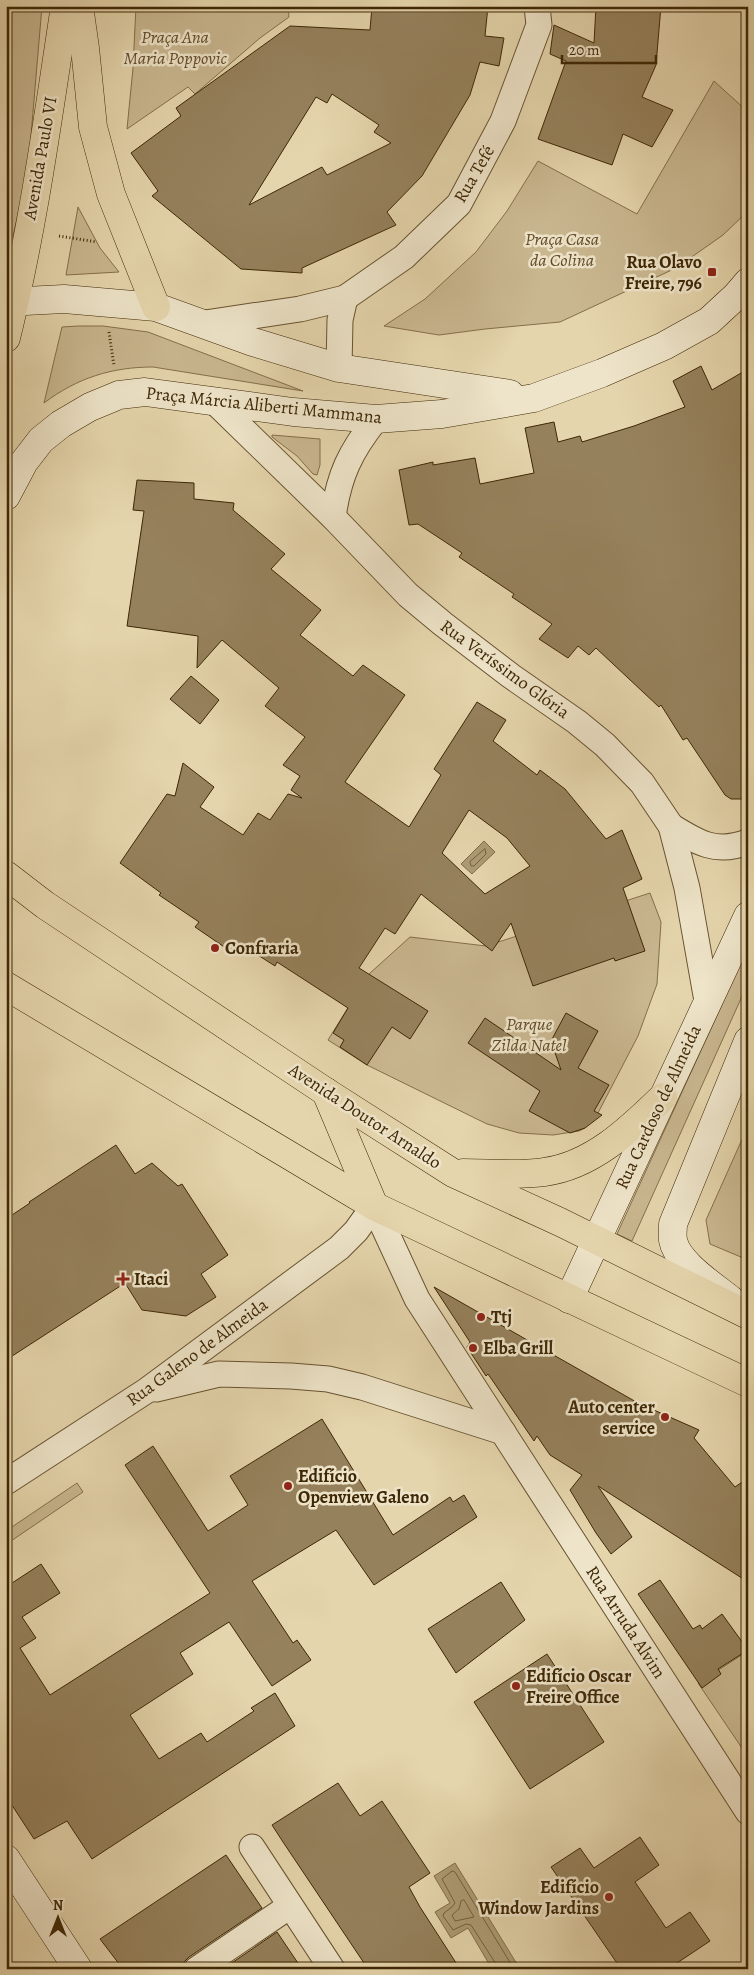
<svg xmlns="http://www.w3.org/2000/svg" width="754" height="1975" viewBox="0 0 754 1975" font-family="Alegreya,serif">
	<rect width="100%" height="100%" fill="#e5d5ac"/>
	<filter id="stains"><feTurbulence type="fractalNoise" baseFrequency=".004" numOctaves="4"/><feColorMatrix values="0 0 0 0 .2 0 0 0 0 .09 0 0 0 0 .02 0 0 0 .5 -.17"/></filter>
	<radialGradient id="worn" r=".72"><stop offset=".6" stop-color="#630" stop-opacity="0"/><stop offset="1" stop-color="#630" stop-opacity=".3"/></radialGradient>
	<g fill="#c9b790" stroke="#846f4a">
		<polygon points="6,6 42,6 28,171 6,266"/>
		<polygon points="136,6 288,6 289,17 260,38 195,94 188,87 127,129 133,68"/>
		<polygon points="714,81 748,112 748,211 723,235 676,268 560,322 485,329 439,335 384,326 425,299 476,252 507,211 538,161 637,214"/>
		<polygon points="78,207 100,248 119,272 66,275"/>
		<path d="M78 326H103L148 332 303 391 153 367C112 367 77 378 44 403L62 327Z"/>
		<polygon points="272,435 320,439 320,465 317,475 313,474 297,456 272,437"/>
		<polygon points="650,893 661,922 657,984 638,1036 598,1113 585,1128 579,1131 553,1135 519,1133 487,1124 367,1065 328,1040 369,974 410,937 486,946"/>
		<polygon points="748,948 748,983 632,1241 617,1234"/>
		<polygon points="748,1126 748,1260 710,1244 706,1220"/>
		<polygon points="77,1483 83,1492 11,1541 6,1531"/>
		<polygon points="748,1651 748,1757 698,1683"/>
	</g>
	<g fill="#ac9a73" stroke="#806c47">
		<polygon points="484,841 495,852 472,874 461,864"/>
		<polygon points="455,1863 520,1969 492,1969 468,1928 451,1938 435,1912 450,1903 434,1876"/>
	</g>
	<g fill="none" stroke-linecap="round" stroke-linejoin="round">
		<g stroke="#75603c" stroke-width="1">
			<polygon points="485,849 486,854 474,866 471,866 470,862"/>
			<polygon points="464,1900 474,1917 455,1921 452,1915 459,1909 461,1901"/>
			<polyline points="496,1969 496,1964 471,1925 466,1924 453,1930 443,1916 444,1913 452,1907 455,1903 442,1879 452,1871 455,1872 514,1969"/>
		</g>
	</g>
	<g fill="#95815c" stroke="#3e2705" fill-rule="evenodd">
		<path d="M372 6H488L485 36 504 38 499 66 480 62 470 95 422 176 387 212 396 225 302 268V273L241 269 152 196 158 191 131 153 181 116 176 108 290 26 370 30ZM332 94 379 125 374 132 391 143 327 175 322 167 249 205 316 97 327 103Z"/>
		<polygon points="596,6 661,6 656,65 642,97 673,110 652,147 623,134 612,165 538,139 566,61 550,54 554,25 594,43"/>
		<polygon points="701,366 712,390 748,369 748,799 731,799 725,795 687,738 683,740 661,705 659,707 596,648 589,655 578,646 568,658 539,639 552,624 512,597 514,594 459,557 462,553 418,524 409,525 399,470 433,462 433,465 475,458 480,484 534,473 525,428 554,422 558,442 580,436 582,442 634,426 685,407 673,381"/>
		<path d="M137 480 194 483V499L234 503 233 510 285 554 271 569 321 610 300 635 353 676 363 665 405 695 345 782 409 827 441 775 434 769 477 702 506 720 493 741 537 775 540 770 565 789 606 839 622 830 642 879 623 888 645 951 615 961 614 958 533 986 511 923 492 951 421 894 395 934 385 928 359 968 428 1011 410 1039 392 1027 367 1065 340 1047 344 1040 333 1033 348 1008 277 962 275 966 239 943 233 953 195 927 199 922 159 895 161 893 120 863 167 794 175 796 183 763 214 787 200 807 243 835 258 813 270 820 288 794 302 798 291 790 300 776 283 765 305 737 265 706 279 688 222 640 197 668 198 636 127 626 144 511 133 510ZM469 810 507 838 530 866 485 894 442 853Z"/>
		<polygon points="191,676 219,700 200,724 170,699"/>
		<polygon points="566,1013 598,1031 578,1068 609,1085 594,1111 602,1115 585,1128 570,1133 529,1111 540,1091 468,1043 485,1018 561,1070 551,1041"/>
		<polygon points="116,1145 135,1174 152,1163 178,1186 182,1184 228,1255 201,1274 216,1297 186,1316 142,1310 125,1283 6,1360 6,1219 30,1203 29,1202"/>
		<polygon points="434,1287 638,1403 699,1430 694,1438 735,1487 748,1478 748,1582 598,1486 632,1537 611,1554 596,1533 570,1490 582,1475 550,1455 537,1436 534,1441 488,1374 486,1376 467,1347 470,1342"/>
		<polygon points="322,1419 393,1535 450,1497 453,1502 464,1495 477,1517 374,1585 336,1530 252,1581 293,1643 297,1640 311,1660 272,1686 229,1622 180,1653 193,1674 130,1715 159,1759 201,1733 207,1742 254,1711 251,1708 275,1693 295,1726 92,1859 67,1821 34,1839 6,1796 6,1587 41,1564 60,1593 22,1617 36,1638 20,1648 50,1695 210,1593 125,1465 153,1446 208,1531 248,1505 230,1476"/>
		<polygon points="660,1580 693,1629 700,1625 702,1629 722,1614 748,1650 718,1669 721,1674 702,1688 638,1594"/>
		<polygon points="501,1582 525,1620 456,1673 428,1629"/>
		<polygon points="547,1654 604,1742 530,1789 474,1702"/>
		<polygon points="338,1783 360,1816 382,1801 430,1873 409,1887 420,1907 460,1969 368,1969 283,1842 272,1825"/>
		<polygon points="640,1837 659,1865 635,1882 666,1928 690,1912 710,1941 668,1969 621,1969 551,1867 580,1848 594,1868"/>
		<polygon points="226,1855 262,1908 189,1957 184,1962 183,1969 123,1969 100,1939"/>
		<polygon points="277,1932 302,1969 223,1969"/>
	</g>
	<g fill="none" stroke-linecap="round" stroke-linejoin="round">
		<g stroke="#68522f" stroke-width="27">
			<g id="street">
				<polyline points="205,323 300,309 345,298 404,257 459,204 503,121 539,25 537,6"/>
				<polyline points="339,368 340,320 345,298"/>
				<polyline points="214,401 333,517 408,595 443,624 511,676 577,722 605,745 642,783 671,826 687,888 707,1001"/>
				<path d="M333 517C339 475 350 452 376 419"/>
				<path d="M671 826C698 843 716 854 748 842"/>
				<polyline points="374,1206 417,1299 748,1812"/>
				<polyline points="156,1389 219,1374 291,1376 328,1379 362,1387 503,1432"/>
				<polyline points="6,1482 146,1391 339,1248 356,1231 374,1206"/>
				<polyline points="252,1847 332,1969"/>
				<polyline points="197,1969 290,1906"/>
			</g>
		</g>
		<g stroke="#3e2705" stroke-width="29">
			<g id="secondary">
				<polyline points="6,302 64,299 156,307 253,342 339,368 510,394"/>
				<polyline points="6,496 24,462 41,440 61,424 90,407 119,395 145,392 293,412 376,419 442,414 534,398 602,373 664,346 709,321 736,296 748,282"/>
				<polyline points="569,1299 748,916"/>
				<path d="M731 1300C714 1286 677 1263 673 1240 672 1235 673 1229 673 1224L748 1041"/>
				<polyline points="6,1859 78,1969"/>
			</g>
		</g>
		<g stroke="#3e2705" stroke-width="29">
			<g id="primary">
				<polyline points="79,6 85,48 93,127 111,194 156,307"/>
				<path d="M6 338C33 229 48 117 65 6"/>
				<polyline points="6,875 45,905 326,1092 453,1173 560,1222 748,1315"/>
				<polyline points="6,986 374,1206 748,1383"/>
				<polyline points="326,1092 374,1206"/>
				<path d="M463 1173C490 1173 518 1176 544 1172 592 1166 630 1129 663 1097"/>
			</g>
		</g>
		<g stroke="#3e2705" stroke-width="3" stroke-dasharray="1 2.5" stroke-linecap="butt">
			<polyline points="59,236 97,242"/>
			<polyline points="109,332 114,366"/>
		</g>
		<use href="#street" stroke="#eee4c9" stroke-width="25"/>
		<use href="#secondary" stroke="#eee4c9" stroke-width="28"/>
		<use href="#primary" stroke="#e5d5ac" stroke-width="28"/>
	</g>
	<g fill="#8f2418" stroke="#eee4c9" stroke-width="2">
		<rect x="707" y="267" width="10" height="10" rx="2.5"/>
		<circle cx="215" cy="948" r="5"/>
		<path d="M120.5 1271.5h5v5h5v5h-5v5h-5v-5h-5v-5h5z"/>
		<circle cx="481" cy="1317" r="5"/>
		<circle cx="473" cy="1348" r="5"/>
		<circle cx="665" cy="1417" r="5"/>
		<circle cx="288" cy="1486" r="5"/>
		<circle cx="516" cy="1686" r="5"/>
		<circle cx="609" cy="1897" r="5"/>
	</g>
	<g text-anchor="middle" stroke-width="5" stroke-linejoin="round" paint-order="stroke">
		<g font-size="18" font-style="italic" fill="#614b28" stroke="#eee4c9">
			<text x="175" y="43">Praça Ana<tspan x="175" dy="21">Maria Poppovic</tspan></text>
			<text x="562" y="245">Praça Casa<tspan x="562" dy="21">da Colina</tspan></text>
			<text x="529" y="1030">Parque<tspan x="529" dy="21">Zilda Natel</tspan></text>
		</g>
		<g font-size="18" fill="#3e2705" stroke="#eee4c9">
			<text transform="translate(40 158) rotate(-80)" y="6">Avenida Paulo VI</text>
			<text transform="translate(474 174) rotate(-60)" y="6">Rua Tefé</text>
			<text transform="translate(264 405) rotate(6)" y="6">Praça Márcia Aliberti Mammana</text>
			<text transform="translate(505 669) rotate(36)" y="6">Rua Veríssimo Glória</text>
			<text transform="translate(658 1107) rotate(-65)" y="6">Rua Cardoso de Almeida</text>
			<text transform="translate(365 1116) rotate(33)" y="6">Avenida Doutor Arnaldo</text>
			<text transform="translate(197 1352) rotate(-36)" y="6">Rua Galeno de Almeida</text>
			<text transform="translate(626 1622) rotate(57)" y="6">Rua Arruda Alvim</text>
		</g>
		<g font-size="18" font-weight="bold" fill="#3e2705" stroke="#eee4c9" text-anchor="start">
			<text x="702" y="268" text-anchor="end">Rua Olavo<tspan x="702" dy="21">Freire, 796</tspan></text>
			<text x="225" y="954">Confraria</text>
			<text x="134" y="1285">Itaci</text>
			<text x="491" y="1323">Ttj</text>
			<text x="483" y="1354">Elba Grill</text>
			<text x="655" y="1413" text-anchor="end">Auto center<tspan x="655" dy="21">service</tspan></text>
			<text x="298" y="1482">Edifício<tspan x="298" dy="21">Openview Galeno</tspan></text>
			<text x="526" y="1682">Edifício Oscar<tspan x="526" dy="21">Freire Office</tspan></text>
			<text x="599" y="1893" text-anchor="end">Edifício<tspan x="599" dy="21">Window Jardins</tspan></text>
		</g>
	</g>
	<rect width="754" height="1975" fill="none" stroke="#e5d5ac" stroke-width="25"/>
	<rect x="8" y="8" width="739" height="1960" fill="none" stroke="#3e2705" stroke-width="2.5"/>
	<rect x="12" y="12" width="729" height="1950" fill="none" stroke="#3e2705"/>
	<g transform="translate(58 1918)" stroke="#eee4c9" stroke-width="4" paint-order="stroke">
	<path d="M0-4L9 19L0 12L-9 19Z" fill="#3e2705"/>
	<text y="-8" font-size="14" font-weight="bold" text-anchor="middle" fill="#3e2705">N</text>
	</g>
	<path d="M562 55v8h94v-8" fill="none" stroke="#3e2705" stroke-width="2.5"/>
	<text x="569" y="55" font-size="15" fill="#3e2705" stroke="#eee4c9" stroke-width="4" paint-order="stroke">20 m</text>
	<rect width="100%" height="100%" filter="url(#stains)"/>
	<rect width="100%" height="100%" fill="url(#worn)"/>
</svg>
